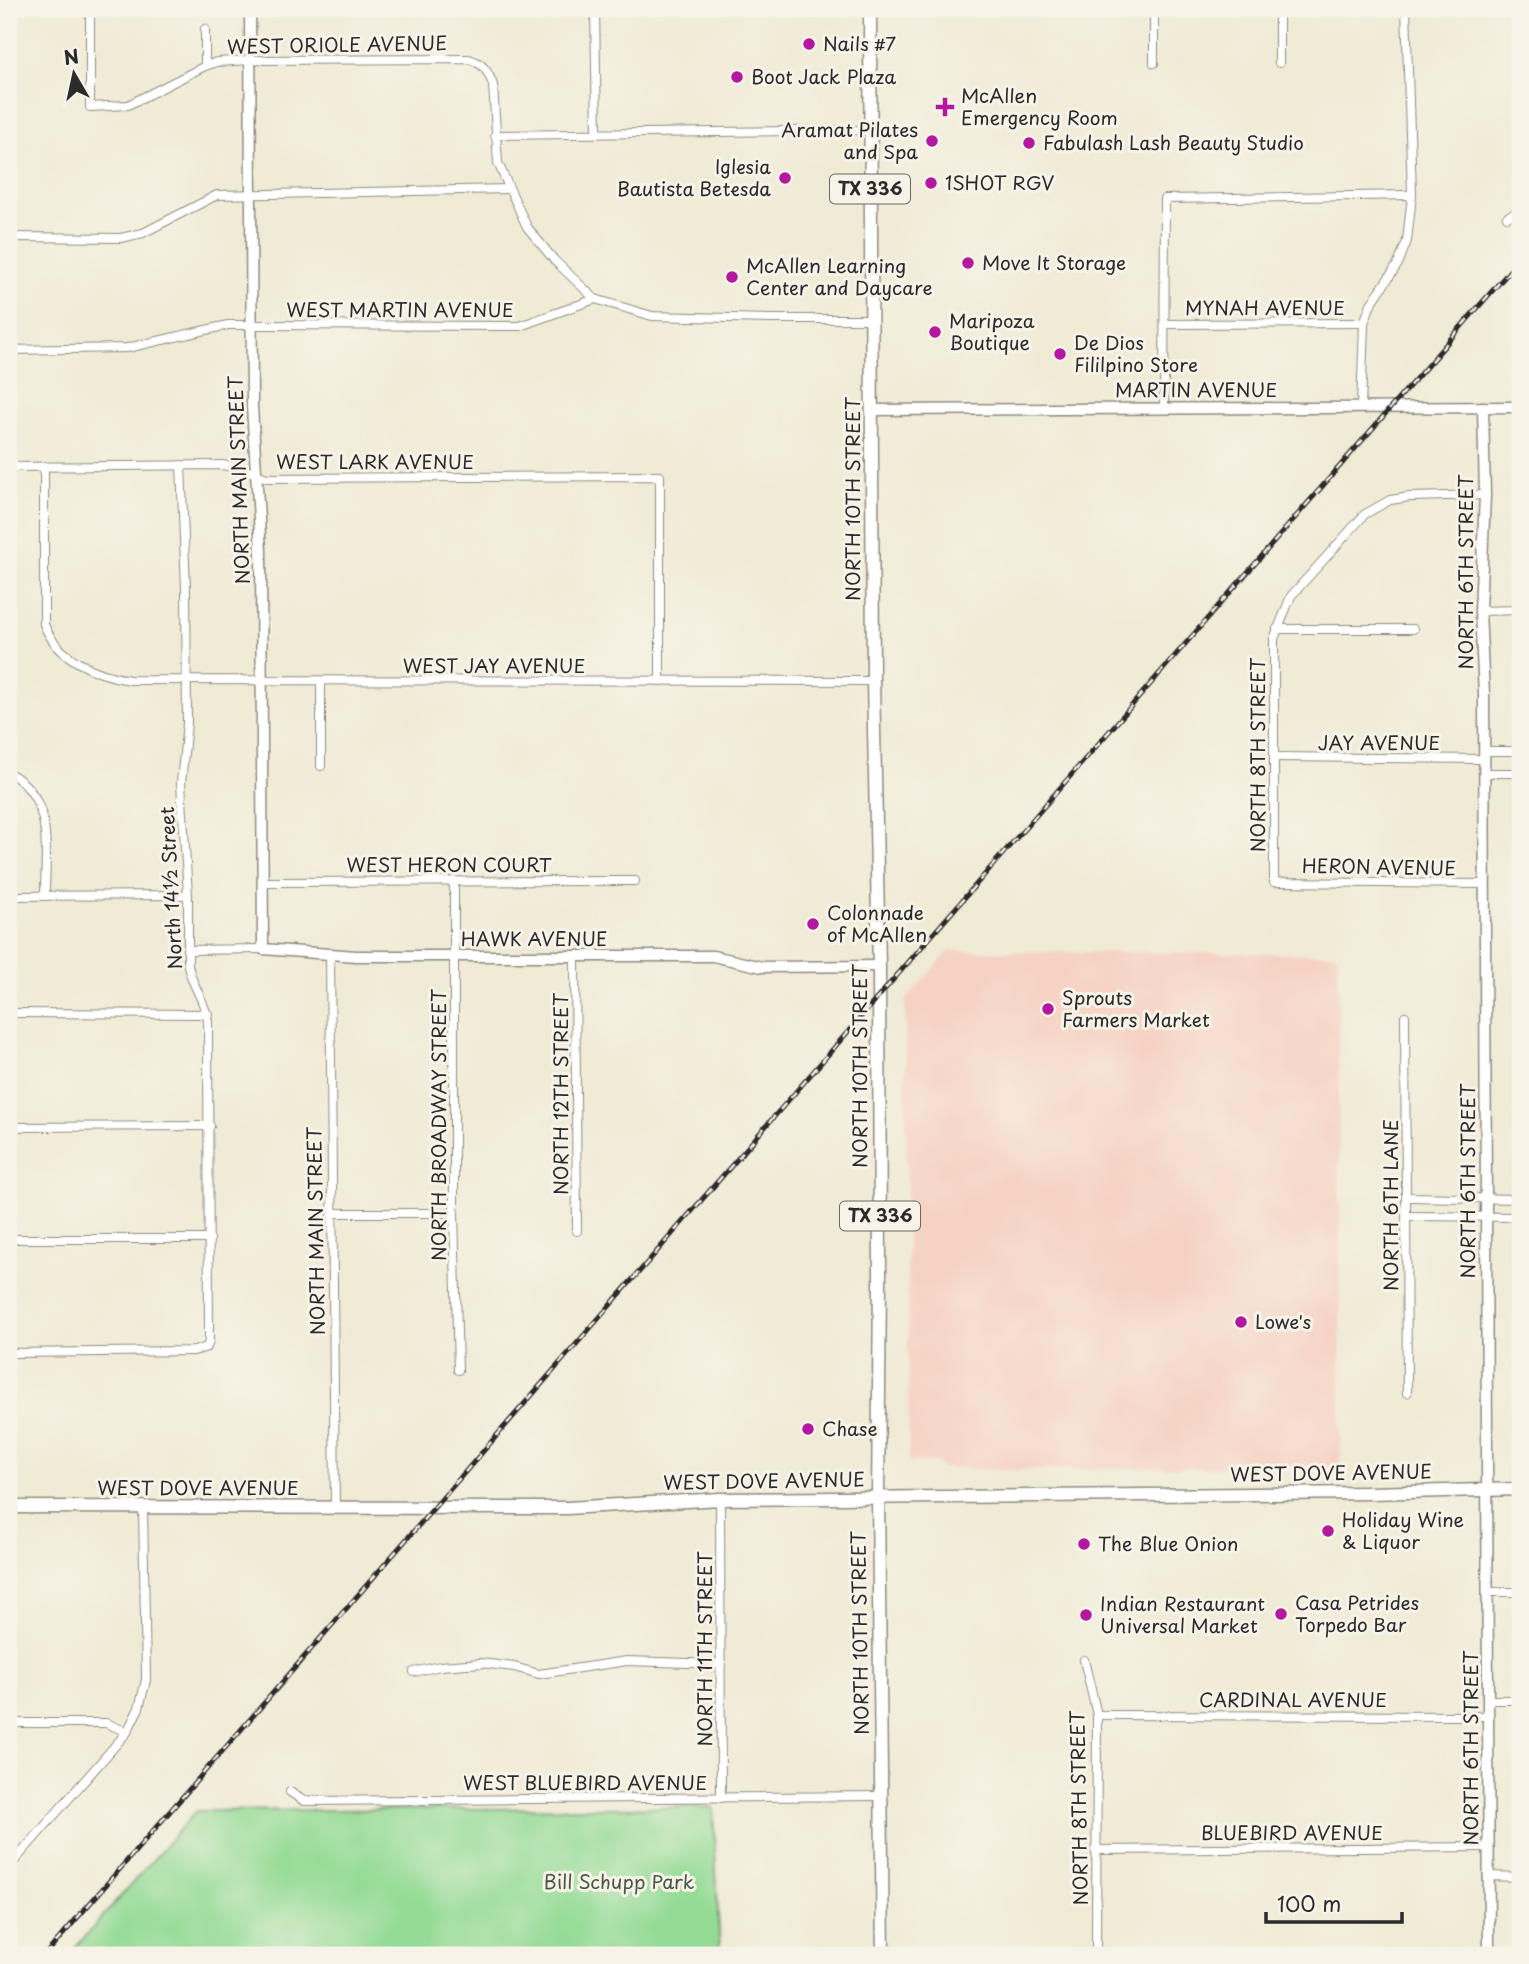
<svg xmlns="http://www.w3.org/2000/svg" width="1529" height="1964" viewBox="0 0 1529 1964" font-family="'Playpen Sans',sans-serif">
	<rect width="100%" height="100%" fill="#f7f3e8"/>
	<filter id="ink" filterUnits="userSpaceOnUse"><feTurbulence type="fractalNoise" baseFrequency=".0143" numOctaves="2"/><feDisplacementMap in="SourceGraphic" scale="14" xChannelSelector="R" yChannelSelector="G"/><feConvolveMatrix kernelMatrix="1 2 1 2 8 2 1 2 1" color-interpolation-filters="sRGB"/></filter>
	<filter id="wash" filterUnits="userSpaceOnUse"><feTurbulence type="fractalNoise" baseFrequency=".00686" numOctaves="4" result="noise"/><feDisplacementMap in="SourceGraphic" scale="28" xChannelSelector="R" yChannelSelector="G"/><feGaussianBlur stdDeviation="1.57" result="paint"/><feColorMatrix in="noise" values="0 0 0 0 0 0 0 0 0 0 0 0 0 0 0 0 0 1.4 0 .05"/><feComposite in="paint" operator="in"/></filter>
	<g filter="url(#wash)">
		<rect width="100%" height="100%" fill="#f0ebd5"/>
		<polygon fill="#f6d2c3" points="949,951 1338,954 1341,1466 1005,1470 940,1468 938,1462 909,1462 905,1001"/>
		<polygon fill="#94db95" stroke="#608360" stroke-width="2" points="713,1807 720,1955 69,1955 196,1811"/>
	</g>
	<g filter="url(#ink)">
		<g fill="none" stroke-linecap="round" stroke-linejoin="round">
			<g stroke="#8e8b80" stroke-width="10">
				<g id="minor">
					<path d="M90 9V107L128 105 205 66 217 62 250 60 469 59C483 63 488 71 493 85L498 163 527 227 554 260 595 299"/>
					<polyline points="595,9 597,133"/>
					<polyline points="1279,9 1279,63"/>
					<polyline points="205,29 205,66"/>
					<polyline points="1154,63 1154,9"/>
					<polyline points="495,135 869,130"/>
					<polyline points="1507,217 1520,211"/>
					<polyline points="9,237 121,238 143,233 217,195 509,189"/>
					<polyline points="1165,324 1364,323"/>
					<polyline points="9,350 127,348 228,325 520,326 595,299 652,316 769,319 871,319"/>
					<polyline points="1164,407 1165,199 1412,195"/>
					<polyline points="1361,408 1364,323 1371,304 1398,264 1407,241 1412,195 1406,9"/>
					<path d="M44 466V624C56 658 96 675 130 680L873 681"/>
					<polyline points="9,467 222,465 240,468 267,478 660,476 660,681"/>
					<polyline points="1480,611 1520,610"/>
					<polyline points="1277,629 1413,629"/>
					<polyline points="321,682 321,766"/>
					<polyline points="1484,751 1520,751"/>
					<polyline points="1274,757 1484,759"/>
					<path d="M9 773C55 797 45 852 45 896"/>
					<polyline points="1484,773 1520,773"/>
					<polyline points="454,881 454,1213 458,1370"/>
					<polyline points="263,882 635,881"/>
					<polyline points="1485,884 1274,882 1274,639 1291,596 1365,514 1390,500 1410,497 1485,495"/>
					<polyline points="9,896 188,895"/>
					<polyline points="187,950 263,949"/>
					<polyline points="330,955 335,1507"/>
					<polyline points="575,956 577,1231"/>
					<polyline points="9,1013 208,1014"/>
					<polyline points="1405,1016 1407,1393"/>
					<polyline points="9,1127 210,1126"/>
					<polyline points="1407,1197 1520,1199"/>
					<polyline points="333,1213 454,1213"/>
					<polyline points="1407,1216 1520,1217"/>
					<polyline points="9,1239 210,1239"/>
					<path d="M9 1353 194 1351 207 1347 209 1341 208 1022C206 1001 191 985 188 965V895L181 783 187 723 186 589 181 465"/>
					<polyline points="720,1499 721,1798"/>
					<polyline points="1488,1592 1520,1592"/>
					<polyline points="1084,1660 1097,1715 1096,1955"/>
					<polyline points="414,1672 440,1666 481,1663 514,1667 539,1674 627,1661 721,1664"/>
					<polyline points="1489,1700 1520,1700"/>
					<polyline points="1097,1715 1489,1716"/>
					<polyline points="9,1723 106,1723 127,1732"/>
					<polyline points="290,1792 304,1801 882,1796"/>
					<polyline points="1095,1850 1488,1847"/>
					<polyline points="9,1867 127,1732 139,1708 146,1680 143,1507"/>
					<polyline points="1489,1876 1520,1877"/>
				</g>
			</g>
			<g stroke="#8e8b80" stroke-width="13">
				<g id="tertiary">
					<polyline points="250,9 252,407 261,551 263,949 356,956 713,956 762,967 879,966"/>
					<polyline points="1483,407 1485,495 1480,611 1484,695 1489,1955"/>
					<polyline points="872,410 1520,407"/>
				</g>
			</g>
			<g stroke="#8e8b80" stroke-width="15">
				<polyline id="secondary" points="9,1507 567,1508 720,1499 1370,1493 1520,1489"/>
			</g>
			<g stroke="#8e8b80" stroke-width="15">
				<polyline id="primary" points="870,9 873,681 879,966 880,1281 878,1498 883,1955"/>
			</g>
			<use href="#minor" stroke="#fff" stroke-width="8"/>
			<use href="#tertiary" stroke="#fff" stroke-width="10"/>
			<use href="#secondary" stroke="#fff" stroke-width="12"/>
			<use href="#primary" stroke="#fff" stroke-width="12"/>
			<g stroke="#2b2b2b" stroke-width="5">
				<polyline id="rail" points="45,1955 1520,259"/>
			</g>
			<use href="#rail" stroke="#f7f3e8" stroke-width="2.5" stroke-dasharray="8" stroke-linecap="butt"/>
		</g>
	</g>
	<g fill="#b5179e" stroke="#f7f3e8" stroke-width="2.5">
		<circle cx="809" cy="44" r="7"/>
		<circle cx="737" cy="77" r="7"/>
		<path d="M941.5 96.5h7v7h7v7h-7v7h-7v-7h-7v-7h7z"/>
		<circle cx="932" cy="141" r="7"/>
		<circle cx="1029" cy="143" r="7"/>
		<circle cx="785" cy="178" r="7"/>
		<circle cx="931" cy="183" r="7"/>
		<circle cx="968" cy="263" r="7"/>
		<circle cx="732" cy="277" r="7"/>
		<circle cx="935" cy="332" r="7"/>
		<circle cx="1060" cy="354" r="7"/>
		<circle cx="813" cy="924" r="7"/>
		<circle cx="1048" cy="1009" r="7"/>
		<circle cx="1241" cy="1322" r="7"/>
		<circle cx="808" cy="1429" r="7"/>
		<circle cx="1328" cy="1531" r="7"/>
		<circle cx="1084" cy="1544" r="7"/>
		<circle cx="1281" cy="1614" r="7"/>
		<circle cx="1086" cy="1615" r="7"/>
	</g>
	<g text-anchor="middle" stroke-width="6" stroke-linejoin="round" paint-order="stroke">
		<g fill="#f7f3e8" stroke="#686764" stroke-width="2">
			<rect x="830" y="174.5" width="80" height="29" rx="5"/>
			<rect x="840" y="1201.5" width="80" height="29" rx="5"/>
		</g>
		<g font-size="18" font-weight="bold" fill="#2b2b2b">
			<text x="870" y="195">TX 336</text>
			<text x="880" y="1222">TX 336</text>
		</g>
		<g font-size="19" fill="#2b2b2b" stroke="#f7f3e8" text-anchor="start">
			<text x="823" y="51">Nails #7</text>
			<text x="751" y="84">Boot Jack Plaza</text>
			<text x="961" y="103">McAllen<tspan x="961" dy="22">Emergency Room</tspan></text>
			<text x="918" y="137" text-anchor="end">Aramat Pilates<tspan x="918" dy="22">and Spa</tspan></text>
			<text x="1043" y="150">Fabulash Lash Beauty Studio</text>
			<text x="771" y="174" text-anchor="end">Iglesia<tspan x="771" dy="22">Bautista Betesda</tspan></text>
			<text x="945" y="190">1SHOT RGV</text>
			<text x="982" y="270">Move It Storage</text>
			<text x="746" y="273">McAllen Learning<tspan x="746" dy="22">Center and Daycare</tspan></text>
			<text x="949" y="328">Maripoza<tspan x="949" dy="22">Boutique</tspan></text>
			<text x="1074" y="350">De Dios<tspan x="1074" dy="22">Fililpino Store</tspan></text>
			<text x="827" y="920">Colonnade<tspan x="827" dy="22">of McAllen</tspan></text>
			<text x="1062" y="1005">Sprouts<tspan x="1062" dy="22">Farmers Market</tspan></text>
			<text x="1255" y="1329">Lowe's</text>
			<text x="822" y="1436">Chase</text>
			<text x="1342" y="1527">Holiday Wine<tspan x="1342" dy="22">&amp; Liquor</tspan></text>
			<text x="1098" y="1551">The Blue Onion</text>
			<text x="1295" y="1610">Casa Petrides<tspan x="1295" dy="22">Torpedo Bar</tspan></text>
			<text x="1100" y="1611">Indian Restaurant<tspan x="1100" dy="22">Universal Market</tspan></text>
		</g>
		<g font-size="19" fill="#2b2b2b" stroke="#f7f3e8">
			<text transform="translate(337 45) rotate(-1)" y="7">WEST ORIOLE AVENUE</text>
			<text x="1265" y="315">MYNAH AVENUE</text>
			<text x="400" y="317">WEST MARTIN AVENUE</text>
			<text x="1196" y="397">MARTIN AVENUE</text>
			<text x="375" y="469">WEST LARK AVENUE</text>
			<text transform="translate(239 480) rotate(-92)" y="7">NORTH MAIN STREET</text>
			<text transform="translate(853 499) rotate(-90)" y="7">NORTH 10TH STREET</text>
			<text transform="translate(1466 572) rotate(-90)" y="7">NORTH 6TH STREET</text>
			<text x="494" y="673">WEST JAY AVENUE</text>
			<text x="1379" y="750">JAY AVENUE</text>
			<text transform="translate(1258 755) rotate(-90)" y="7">NORTH 8TH STREET</text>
			<text x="449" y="872">WEST HERON COURT</text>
			<text transform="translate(1379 867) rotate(1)" y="7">HERON AVENUE</text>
			<text transform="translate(171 888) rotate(-93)" y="7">North 14½ Street</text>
			<text x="534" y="946">HAWK AVENUE</text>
			<text transform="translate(860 1066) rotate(-90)" y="7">NORTH 10TH STREET</text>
			<text transform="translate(561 1094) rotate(-90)" y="7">NORTH 12TH STREET</text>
			<text transform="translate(439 1125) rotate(-90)" y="7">NORTH BROADWAY STREET</text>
			<text transform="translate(1468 1181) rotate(-90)" y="7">NORTH 6TH STREET</text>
			<text transform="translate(1391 1205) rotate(-90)" y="7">NORTH 6TH LANE</text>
			<text transform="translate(316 1231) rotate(-91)" y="7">NORTH MAIN STREET</text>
			<text transform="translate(1331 1473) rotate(-1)" y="7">WEST DOVE AVENUE</text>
			<text transform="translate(764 1481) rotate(-1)" y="7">WEST DOVE AVENUE</text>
			<text x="198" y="1495">WEST DOVE AVENUE</text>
			<text transform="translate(860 1633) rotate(-91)" y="7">NORTH 10TH STREET</text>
			<text transform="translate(705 1649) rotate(-90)" y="7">NORTH 11TH STREET</text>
			<text x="1293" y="1707">CARDINAL AVENUE</text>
			<text transform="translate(1471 1748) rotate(-90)" y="7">NORTH 6TH STREET</text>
			<text x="585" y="1790">WEST BLUEBIRD AVENUE</text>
			<text transform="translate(1079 1808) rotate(-91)" y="7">NORTH 8TH STREET</text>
			<text x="1292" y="1840">BLUEBIRD AVENUE</text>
		</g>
		<g font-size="19" fill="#455746" stroke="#f7f3e8">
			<text x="619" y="1889">Bill Schupp Park</text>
		</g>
	</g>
	<rect width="1529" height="1964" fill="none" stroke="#f7f3e8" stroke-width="35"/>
	<g transform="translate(74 74) rotate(351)" stroke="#f7f3e8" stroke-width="5" paint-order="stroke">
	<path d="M0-5L12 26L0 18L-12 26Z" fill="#2b2b2b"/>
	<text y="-10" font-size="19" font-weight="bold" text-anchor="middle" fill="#2b2b2b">N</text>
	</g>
	<path d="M1266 1912v10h136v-10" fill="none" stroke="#2b2b2b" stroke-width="3.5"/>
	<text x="1277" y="1912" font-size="21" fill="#2b2b2b" stroke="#f7f3e8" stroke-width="5" paint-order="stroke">100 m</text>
</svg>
